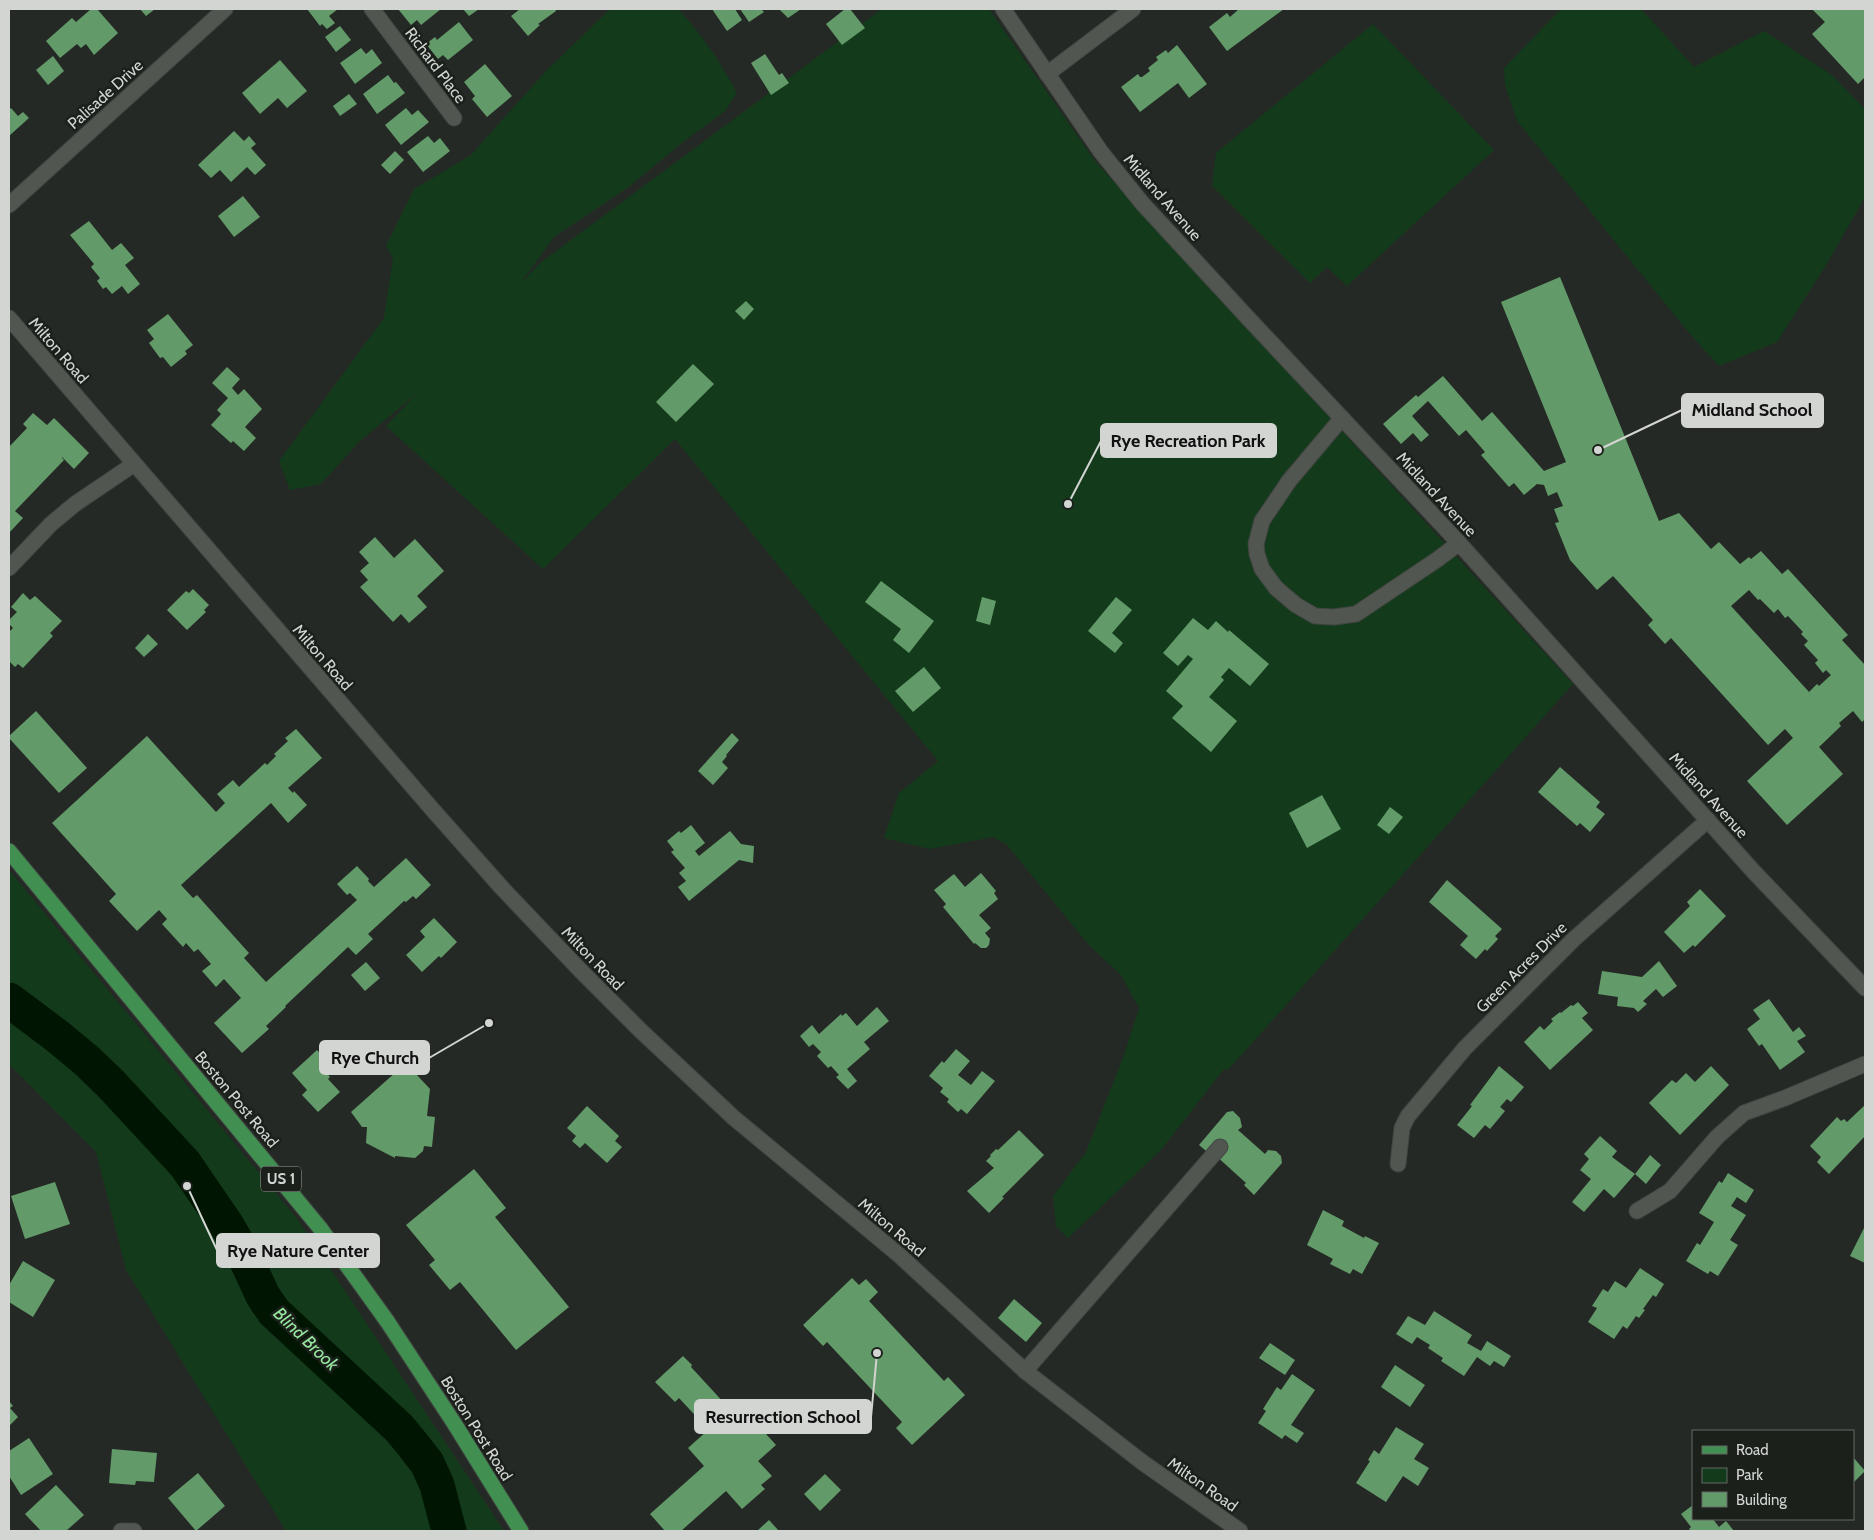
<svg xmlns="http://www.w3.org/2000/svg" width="1874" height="1540" viewBox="0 0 1874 1540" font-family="Cabin,sans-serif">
	<rect width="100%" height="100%" fill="#252925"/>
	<g fill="#133b1b">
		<path d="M610 9H678C702 34 721 63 737 93L725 111 683 142 630 186 554 237 520 284 540 263 882 9H989L1095 161 1573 684 1228 1070 1224 1069 1161 1150 1068 1238 1056 1226 1053 1196 1086 1152 1124 1055 1139 1008 1121 975 1089 945 1006 844 993 837 930 849 884 838 899 793 938 761 675 439 543 569 386 426 417 393 359 442 321 484 290 490 279 461 384 318 393 258 386 246 414 189 471 155 545 72Z"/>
		<polygon points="1561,9 1641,9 1694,67 1764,31 1832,75 1865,109 1865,197 1828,262 1777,342 1719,366 1690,334 1517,121 1505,85 1504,68"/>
		<polygon points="1373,24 1494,150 1347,286 1327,267 1310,283 1212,186 1216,153"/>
		<polygon points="9,870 298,1220 504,1531 286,1531 126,1270 96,1152 9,1064"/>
	</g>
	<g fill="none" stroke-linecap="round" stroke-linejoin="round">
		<polyline stroke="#001602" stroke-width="35" points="9,1000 57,1036 86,1060 110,1083 185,1164 226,1224 244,1255 263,1296 274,1312 399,1428 413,1445 427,1463 437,1485 449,1531"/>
	</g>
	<g fill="#629b69" fill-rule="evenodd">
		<polygon points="91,9 97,9 118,33 94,55 86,44 81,48 77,44 60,58 46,41 72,18 76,22"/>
		<polygon points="140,9 155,9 146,16"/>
		<polygon points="307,9 338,9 329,16 335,23 327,29 322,24 320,26"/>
		<polygon points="398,9 441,9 421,25 417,20 411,25"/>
		<polygon points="463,9 479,9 469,16"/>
		<polygon points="520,9 555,9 556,11 538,24 540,25 528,36 511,16"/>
		<polygon points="712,9 735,9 742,20 727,31"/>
		<polygon points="740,9 761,9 764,12 749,22"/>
		<polygon points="779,9 801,9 788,18"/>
		<polygon points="845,9 850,9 865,28 842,45 826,24"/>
		<polygon points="1239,9 1284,9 1227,51 1209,27 1227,13 1230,17"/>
		<polygon points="1812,9 1865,9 1865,77 1858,84 1812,34 1825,22"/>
		<polygon points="459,22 473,40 448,60 443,55 438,59 426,44 435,37 437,40"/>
		<polygon points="340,26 351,40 336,52 325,37"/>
		<polygon points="1177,45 1207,84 1189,98 1178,83 1140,112 1121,87 1138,74 1140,77 1142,77 1150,71 1148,68 1158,60 1156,57 1166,50 1168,53"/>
		<polygon points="361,48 366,54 372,49 382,63 355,84 340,63"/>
		<polygon points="765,54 779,75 782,73 789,83 771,95 751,63"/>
		<polygon points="53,56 64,71 48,85 36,70"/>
		<polygon points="280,60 307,91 287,108 278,98 260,114 242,93"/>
		<polygon points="485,64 512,96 487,117 472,99 475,96 464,82"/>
		<polygon points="388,75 394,83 396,82 405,93 377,114 363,94"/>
		<polygon points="349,94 357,104 340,116 333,106"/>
		<polygon points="11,108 18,116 23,112 29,118 9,136 9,110"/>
		<polygon points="406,108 412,115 418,110 429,122 401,145 385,125"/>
		<polygon points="234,131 244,141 249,136 256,144 251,148 266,165 255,175 247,167 231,182 220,170 211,178 198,165"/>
		<polygon points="428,136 434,143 440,138 450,151 423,172 407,152"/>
		<polygon points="395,151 404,160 390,174 381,165"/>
		<polygon points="243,196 260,217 234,237 218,216"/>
		<polygon points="89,221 112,250 121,243 134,258 125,265 140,284 128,294 122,286 112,294 106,287 103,289 97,281 100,278 91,267 94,264 70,235"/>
		<path d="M1560 277 1659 521 1679 513 1711 549 1719 542 1740 564 1749 557 1751 559 1761 551 1782 574 1788 569 1848 635 1842 640 1865 665V719L1862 722 1853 711 1839 723 1841 726 1819 747 1843 774 1787 825 1747 781 1793 738 1785 729 1768 745 1671 638 1665 644 1648 625 1653 620 1613 576 1597 590 1570 560 1555 523 1559 522 1554 509 1563 506 1557 492 1548 496 1544 485 1537 484 1524 495 1514 483 1509 487 1481 455 1485 452 1466 430 1459 436 1428 401 1412 416 1429 435 1421 442 1413 433 1401 444 1383 424 1416 395 1418 397 1443 376 1482 421 1492 412 1544 471 1566 462 1501 302ZM1749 590 1758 600 1760 599 1774 613 1778 609 1785 618 1788 616 1803 632 1801 634 1808 641 1804 645 1818 660 1815 663 1823 673 1826 670 1831 675 1819 686 1817 684 1809 692 1731 606Z"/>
		<polygon points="746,301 754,309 744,320 735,311"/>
		<polygon points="168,314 193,345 185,351 187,354 171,367 163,357 160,358 149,343 154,339 147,330"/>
		<polygon points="693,364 714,384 676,422 656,402"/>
		<polygon points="227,367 240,379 232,388 238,395 244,389 262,409 245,427 256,438 244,451 233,441 231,443 211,425 221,414 217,410 228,398 212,383"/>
		<polygon points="33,413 47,425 54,418 89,453 74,469 62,457 62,458 64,460 15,511 23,518 9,533 9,447 27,428 23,424"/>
		<polygon points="375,537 394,558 415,539 444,571 417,596 427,607 409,623 401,614 393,622 360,587 368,580 360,571 369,563 359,552"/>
		<polygon points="881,581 934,621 909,653 893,640 901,629 865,602"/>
		<polygon points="193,589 209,605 204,610 206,612 187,630 167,610 186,591 189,593"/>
		<polygon points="23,593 30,600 35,596 62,621 50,633 53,636 23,668 18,664 15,667 9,661 9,632 13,628 9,624 9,620 17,612 11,607"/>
		<polygon points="982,597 996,601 990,625 976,621"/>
		<polygon points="1116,597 1132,610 1112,633 1123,643 1115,653 1088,631"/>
		<polygon points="1193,618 1208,630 1216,621 1228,632 1229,630 1269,664 1250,686 1229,668 1221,677 1224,680 1209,697 1237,721 1211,752 1172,718 1183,706 1166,691 1193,659 1188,655 1178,666 1163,653"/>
		<polygon points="148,634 158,644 144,657 135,648"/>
		<polygon points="924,667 941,688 913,712 895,691"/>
		<polygon points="36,711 87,768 59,793 9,738 9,736"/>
		<polygon points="296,729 322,758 288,788 293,793 294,791 307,805 288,823 271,803 181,885 193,898 197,895 249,953 244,958 266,982 357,900 350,893 347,895 337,884 357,866 369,879 368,881 374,887 406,858 431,885 416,899 413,896 406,902 404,901 368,934 373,939 356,955 348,947 285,1006 286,1007 266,1026 269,1029 242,1053 214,1023 241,998 224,979 216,987 202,971 211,964 198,949 194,952 186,943 183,947 162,924 167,919 159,910 137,931 109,901 116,894 52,823 147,736 216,812 225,803 217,794 233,780 239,787 265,763 267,765 276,756 274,754 288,741 285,738"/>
		<polygon points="732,733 739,740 726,755 727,756 722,762 728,768 713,785 698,771"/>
		<polygon points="1560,767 1600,802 1596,807 1605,814 1590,832 1580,823 1577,826 1538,792"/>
		<polygon points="1322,795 1341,829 1307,848 1289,813"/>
		<polygon points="1390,807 1403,817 1389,834 1377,825"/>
		<polygon points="691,825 705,843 695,851 699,856 730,831 741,844 754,846 753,863 739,860 689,901 678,887 686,881 679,873 685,868 671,852 674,850 667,841 679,831 681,833"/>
		<polygon points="981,873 996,891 994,893 998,899 979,915 991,928 985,933 990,939 989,945 986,948 981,948 975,943 974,944 943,907 946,904 934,890 954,874 965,887"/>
		<polygon points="1447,880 1502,929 1495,936 1498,939 1487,951 1485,949 1476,959 1460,945 1468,936 1429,902"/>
		<polygon points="1700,889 1726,916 1695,947 1693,945 1684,953 1664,932 1690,906 1687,902"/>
		<polygon points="434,918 457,942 441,958 439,956 422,972 406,955 425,937 420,931"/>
		<polygon points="1659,961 1677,986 1663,997 1656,989 1643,1001 1647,1004 1638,1012 1634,1008 1617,1006 1618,997 1598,994 1602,971 1642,977"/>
		<polygon points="366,962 380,978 365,991 351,975"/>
		<polygon points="1769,999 1793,1032 1799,1027 1806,1036 1797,1041 1805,1052 1780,1070 1762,1044 1759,1046 1747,1029 1760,1019 1753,1010"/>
		<polygon points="1578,1002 1588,1013 1582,1018 1593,1030 1550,1070 1524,1042 1540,1026 1544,1030 1553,1021 1551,1019 1560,1012 1561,1013 1571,1005 1573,1006"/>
		<polygon points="877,1007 889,1021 864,1042 870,1049 847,1069 857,1081 848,1089 836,1077 839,1075 831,1066 828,1068 817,1056 821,1052 813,1044 809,1047 800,1036 812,1025 819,1034 841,1014 842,1016 846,1013 857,1026"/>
		<polygon points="956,1049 970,1061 958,1075 971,1085 982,1071 995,1081 967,1114 961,1109 958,1112 947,1102 949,1099 940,1092 943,1088 929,1076 942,1061 944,1063"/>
		<polygon points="317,1050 327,1061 321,1067 330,1077 328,1079 340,1092 318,1112 302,1095 307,1090 292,1073"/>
		<polygon points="397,1062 416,1064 415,1073 430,1089 427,1116 435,1117 432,1147 424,1146 423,1151 415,1158 395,1156 395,1158 366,1143 367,1127 362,1127 351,1112 396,1072"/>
		<polygon points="1499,1066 1524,1087 1511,1102 1507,1099 1500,1107 1505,1111 1490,1129 1485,1125 1474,1138 1457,1125 1472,1106 1470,1105"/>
		<polygon points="1711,1066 1729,1085 1680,1135 1649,1103 1672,1080 1676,1083 1686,1073 1695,1082"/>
		<polygon points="1865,1105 1865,1136 1829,1174 1817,1162 1821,1157 1810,1146 1837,1117 1841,1121 1844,1119 1847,1122"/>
		<polygon points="587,1106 619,1136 615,1141 622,1147 607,1163 585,1143 580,1148 572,1141 576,1136 567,1128"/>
		<polygon points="1233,1111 1240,1118 1242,1127 1238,1130 1265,1154 1268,1150 1276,1151 1281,1156 1282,1163 1254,1195 1244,1185 1246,1183 1214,1154 1212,1156 1199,1145 1227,1112"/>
		<polygon points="1019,1130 1044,1155 1002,1197 1004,1198 989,1213 967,1191 994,1168 986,1161 991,1156 990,1155 996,1149 998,1150"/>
		<polygon points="1600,1136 1617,1151 1612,1157 1635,1174 1614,1198 1604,1189 1584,1212 1572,1202 1591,1179 1580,1170 1589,1159 1584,1154"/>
		<polygon points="1650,1155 1661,1165 1646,1184 1635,1174"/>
		<polygon points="474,1169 506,1208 495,1217 569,1307 516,1350 460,1282 450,1290 429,1265 435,1260 406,1225"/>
		<polygon points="1728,1173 1754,1190 1746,1203 1737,1197 1731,1206 1746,1215 1730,1240 1738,1245 1718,1276 1710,1271 1708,1274 1686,1261 1697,1243 1700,1245 1714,1222 1699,1213 1719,1181 1722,1183"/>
		<polygon points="55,1182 70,1224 25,1239 11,1196"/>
		<polygon points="1323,1210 1344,1221 1342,1226 1364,1238 1365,1236 1379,1243 1362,1274 1353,1269 1350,1274 1330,1264 1333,1259 1307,1245"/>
		<polygon points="1864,1228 1865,1229 1865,1263 1850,1256"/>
		<polygon points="23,1261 55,1280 33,1317 9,1302 9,1285"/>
		<polygon points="1640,1268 1664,1284 1656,1297 1653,1295 1643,1309 1645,1310 1639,1318 1636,1316 1627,1329 1623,1326 1614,1339 1588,1322 1597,1308 1592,1306 1603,1289 1608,1292 1615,1281 1626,1288"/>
		<polygon points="852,1278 859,1285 866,1279 878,1292 869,1301 944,1381 948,1377 965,1395 912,1445 896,1428 902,1422 827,1342 823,1346 803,1325"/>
		<polygon points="1014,1299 1042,1323 1026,1342 998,1318"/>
		<polygon points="1434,1311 1472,1335 1467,1343 1481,1351 1487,1341 1511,1356 1504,1367 1494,1361 1490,1366 1477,1357 1464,1376 1441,1361 1443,1358 1428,1348 1430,1345 1417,1337 1412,1344 1396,1334 1408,1316 1425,1325"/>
		<polygon points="1270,1343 1295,1360 1285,1375 1259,1358"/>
		<polygon points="683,1356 692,1365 691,1367 726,1405 704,1425 679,1398 675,1402 655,1382"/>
		<polygon points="1395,1365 1425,1385 1410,1407 1381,1387"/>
		<polygon points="1292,1374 1315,1390 1291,1425 1304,1433 1297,1443 1285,1435 1282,1439 1258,1423 1266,1411 1263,1409 1277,1387 1281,1390"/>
		<polygon points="9,1401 13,1406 10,1408 18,1417 9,1426"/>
		<polygon points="744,1403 748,1408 747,1415 748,1414 776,1445 758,1461 772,1476 761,1485 765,1489 742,1509 726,1491 681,1531 665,1531 650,1514 704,1466 688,1448 737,1404"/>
		<polygon points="1396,1427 1424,1444 1414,1459 1429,1468 1418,1486 1403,1476 1386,1502 1356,1483 1370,1461 1368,1460 1374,1450 1379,1454"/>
		<polygon points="29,1438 53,1474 21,1495 9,1476 9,1451"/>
		<polygon points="112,1449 157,1453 154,1482 136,1481 135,1485 109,1483"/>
		<polygon points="1853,1457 1865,1471 1853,1483"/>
		<polygon points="198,1473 225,1506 196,1531 168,1498"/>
		<polygon points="825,1474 841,1490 820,1511 804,1494"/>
		<polygon points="56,1485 84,1515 66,1531 41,1531 25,1514"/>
		<polygon points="1693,1505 1693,1519 1713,1519 1719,1527 1726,1521 1734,1531 1691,1531 1689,1529 1691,1527 1681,1514"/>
		<polygon points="769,1520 779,1531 757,1531"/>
	</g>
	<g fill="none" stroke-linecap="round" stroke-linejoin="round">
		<g stroke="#414541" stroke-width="17">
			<g id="street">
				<polyline points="372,9 454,118"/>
				<polyline points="1047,74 1133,9"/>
				<polyline points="9,205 225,9"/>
				<polyline points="1342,418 1289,481 1262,521 1256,544 1257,554 1262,569 1276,588 1296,605 1315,616 1334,617 1356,614 1438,559 1459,543"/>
				<polyline points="9,568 51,524 75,504 134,464"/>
				<polyline points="1398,1164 1402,1128 1408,1116 1465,1048 1574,939 1708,820"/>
				<polyline points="1637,1211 1670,1191 1717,1137 1744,1113 1785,1098 1865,1064"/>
				<polyline points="1025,1371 1220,1147"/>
				<polyline points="121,1531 134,1531"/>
			</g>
		</g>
		<g stroke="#414541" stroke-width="17">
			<g id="secondary">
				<polyline points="1003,9 1101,152 1142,203 1248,318 1459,543 1754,872 1865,988"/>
				<polyline points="9,318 432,809 502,888 580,970 641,1031 734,1118 899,1255 1025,1371 1142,1462 1240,1531"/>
			</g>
		</g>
		<g stroke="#414541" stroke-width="17">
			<polyline id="primary" points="9,851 320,1228 387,1321 454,1423 521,1531"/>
		</g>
		<use href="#street" stroke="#515651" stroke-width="15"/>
		<use href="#secondary" stroke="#515651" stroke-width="15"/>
		<use href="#primary" stroke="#419052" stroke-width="15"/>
	</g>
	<g text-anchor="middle" stroke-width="5" stroke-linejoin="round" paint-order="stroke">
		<rect fill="#1b201b" stroke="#9b9f9b" stroke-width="1" x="261" y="1166.5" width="40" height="25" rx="4"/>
		<g font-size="15" font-weight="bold" fill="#d2d5d2">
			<text x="281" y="1184">US 1</text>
		</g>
		<g font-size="16" fill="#d2d5d2" stroke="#1b201b">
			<text transform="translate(436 65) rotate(53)" y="6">Richard Place</text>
			<text transform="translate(105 94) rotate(-42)" y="6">Palisade Drive</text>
			<text transform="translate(1163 197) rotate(49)" y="6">Midland Avenue</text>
			<text transform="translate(59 350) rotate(49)" y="6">Milton Road</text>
			<text transform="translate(1437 494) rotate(47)" y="6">Midland Avenue</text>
			<text transform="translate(323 657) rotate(49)" y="6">Milton Road</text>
			<text transform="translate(1709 795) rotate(48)" y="6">Midland Avenue</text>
			<text transform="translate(593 958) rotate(46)" y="6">Milton Road</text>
			<text transform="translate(1521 967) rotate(-45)" y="6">Green Acres Drive</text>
			<text transform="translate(237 1099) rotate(50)" y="6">Boston Post Road</text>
			<text transform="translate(892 1227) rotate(40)" y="6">Milton Road</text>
			<text transform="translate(477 1428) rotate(58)" y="6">Boston Post Road</text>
			<text transform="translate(1203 1484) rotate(35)" y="6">Milton Road</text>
		</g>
		<g font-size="18" font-style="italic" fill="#96e69f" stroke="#1b201b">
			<text transform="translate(306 1339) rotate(44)" y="6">Blind Brook</text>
		</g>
	</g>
	<path fill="none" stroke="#d2d5d2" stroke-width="2" d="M1598 450L1682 410M1068 504L1101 441M489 1023L429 1058M187 1186L217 1250M877 1353L871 1417"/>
	<g fill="#d2d5d2" stroke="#1b201b" stroke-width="2">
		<circle cx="1598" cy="450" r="5"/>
		<circle cx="1068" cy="504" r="5"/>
		<circle cx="489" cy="1023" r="5"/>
		<circle cx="187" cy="1186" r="5"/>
		<circle cx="877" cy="1353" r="5"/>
	</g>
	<g fill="#d2d5d2" stroke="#d2d5d2" stroke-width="2">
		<rect x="1682" y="394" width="141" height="33" rx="5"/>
		<rect x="1101" y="424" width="175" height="33" rx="5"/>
		<rect x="320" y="1041" width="109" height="33" rx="5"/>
		<rect x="217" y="1234" width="162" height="33" rx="5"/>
		<rect x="695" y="1400" width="176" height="33" rx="5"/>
	</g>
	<g font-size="18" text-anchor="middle" font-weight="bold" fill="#111">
		<text x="1752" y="416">Midland School</text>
		<text x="1188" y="447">Rye Recreation Park</text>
		<text x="375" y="1064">Rye Church</text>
		<text x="298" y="1257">Rye Nature Center</text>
		<text x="783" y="1423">Resurrection School</text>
	</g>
	<rect width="1874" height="1540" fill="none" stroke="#d2d5d2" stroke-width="20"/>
	<rect x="1692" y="1430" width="162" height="90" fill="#1b201b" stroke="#646864"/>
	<rect x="1702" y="1446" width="25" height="8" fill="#419052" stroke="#646864"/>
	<text x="1736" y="1455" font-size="15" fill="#d2d5d2">Road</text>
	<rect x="1702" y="1468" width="25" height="15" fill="#133b1b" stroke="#646864"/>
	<text x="1736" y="1480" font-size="15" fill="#d2d5d2">Park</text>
	<rect x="1702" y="1492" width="25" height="15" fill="#629b69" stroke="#646864"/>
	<text x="1736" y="1505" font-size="15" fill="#d2d5d2">Building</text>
</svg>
